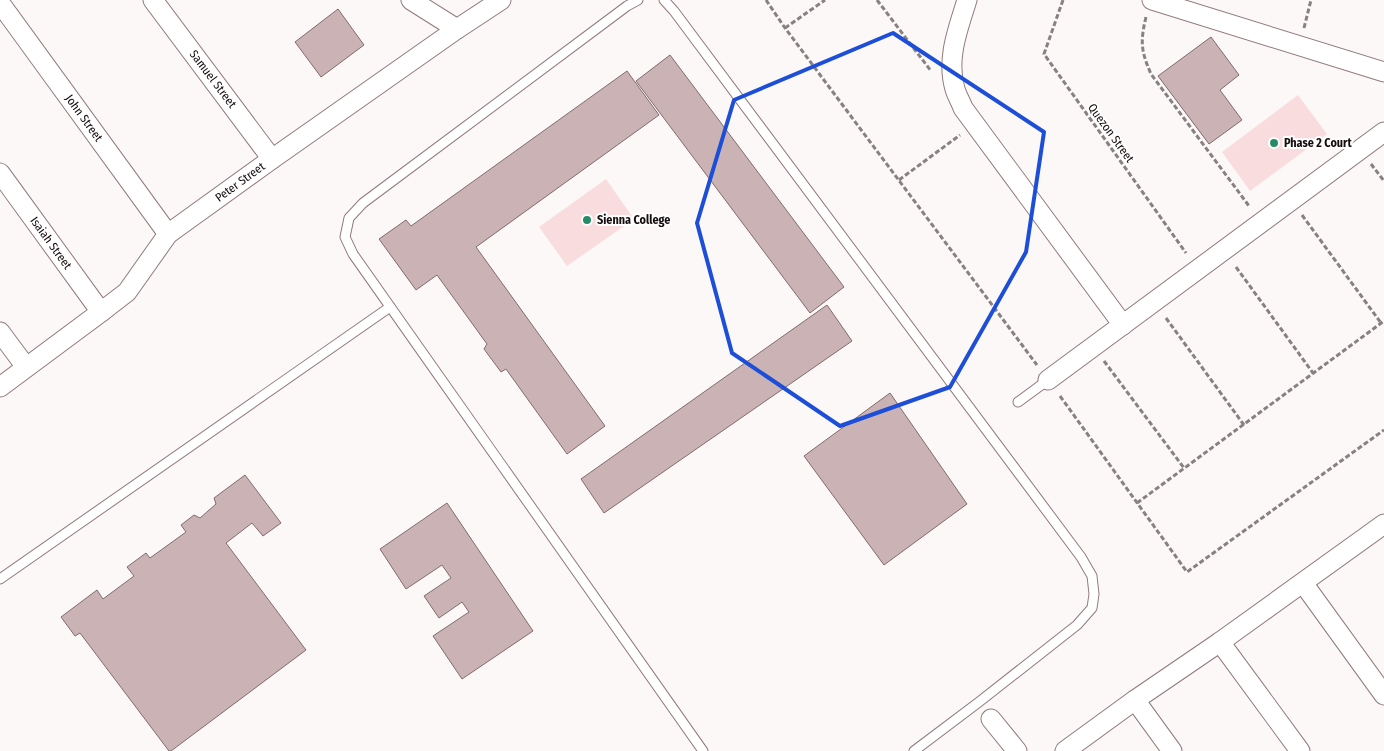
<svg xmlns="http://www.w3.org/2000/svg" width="1384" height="751" viewBox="0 0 1384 751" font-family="'Fira Sans Condensed',sans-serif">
	<rect width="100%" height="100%" fill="#fdf8f8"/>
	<g fill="#f9ddde">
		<polygon points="1298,95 1327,134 1250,191 1222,152"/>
		<polygon points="606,179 634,219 567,266 539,227"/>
	</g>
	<g fill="#cbb3b5" stroke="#806b6c">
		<polygon points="338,9 364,45 321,77 295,42"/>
		<polygon points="1211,37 1239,75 1220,90 1242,120 1209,144 1158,76"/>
		<polygon points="670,55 844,287 810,313 636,81"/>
		<polygon points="627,71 659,115 476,247 605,426 567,454 506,369 501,372 484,349 487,344 437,275 416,290 379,239 406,220 411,226"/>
		<polygon points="827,305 852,341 604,513 581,479"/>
		<polygon points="890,393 967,504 884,565 804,456"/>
		<polygon points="245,475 281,523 263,536 252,523 226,543 306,650 171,751 169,751 80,633 75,636 61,617 97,590 103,599 134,576 127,567 146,553 150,558 186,532 181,525 194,515 200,518 216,504 214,498"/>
		<polygon points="447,503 533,631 462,679 433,636 469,612 462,602 439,618 424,596 451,578 442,565 406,589 380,549"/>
	</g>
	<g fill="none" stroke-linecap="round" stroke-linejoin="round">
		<g stroke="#907a7b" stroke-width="11">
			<g id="lane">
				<polyline points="638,0 627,6 363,203 349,218 345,237 353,254 703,751"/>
				<polyline points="664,0 674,11 1081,557 1092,576 1094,594 1092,608 1077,625 979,702 914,751"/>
				<polyline points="1018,402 1048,380"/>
				<polyline points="0,579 390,307"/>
			</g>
		</g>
		<g stroke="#907a7b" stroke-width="21">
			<g id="street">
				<polyline points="153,0 272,159"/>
				<polyline points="411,0 457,29"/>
				<path d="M967 0C958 29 946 59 955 89 957 96 961 102 963 108L1123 325"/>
				<polyline points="1152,0 1384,72"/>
				<polyline points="0,3 168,234"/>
				<polyline points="0,173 101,312"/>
				<polyline points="0,332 26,367"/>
				<polyline points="1048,380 1384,132"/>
				<polyline points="0,387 101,312 127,292 168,234 272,159 457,29 501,0"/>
				<polyline points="1303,583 1384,695"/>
				<polyline points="1220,642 1300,751"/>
				<polyline points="1135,700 1172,751"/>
				<polyline points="991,719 1017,751"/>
				<polyline points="1065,751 1135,700 1220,642 1384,524"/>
			</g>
		</g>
		<g stroke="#888182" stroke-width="3" stroke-dasharray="5 2.5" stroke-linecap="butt">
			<polyline points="766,0 785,28 1037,365"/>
			<polyline points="877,0 931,71"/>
			<polyline points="1063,0 1044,54 1186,253"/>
			<path d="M1146 17C1140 42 1141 51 1151 74L1249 206"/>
			<polyline points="785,28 825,0"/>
			<polyline points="1304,28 1311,0"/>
			<polyline points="1371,164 1384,181"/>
			<polyline points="899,180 960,135"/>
			<polyline points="1302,215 1381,323"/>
			<polyline points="1236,267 1313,373"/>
			<polyline points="1166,318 1244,425"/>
			<polyline points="1104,361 1184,468"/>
			<polyline points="1060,396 1187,572 1384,430"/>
			<polyline points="1137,503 1384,321"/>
		</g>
		<use href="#lane" stroke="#fff" stroke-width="9"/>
		<use href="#street" stroke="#fff" stroke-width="19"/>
	</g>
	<path fill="none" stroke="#1d4ed8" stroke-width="4" stroke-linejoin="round" d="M893 33 1044 132 1026 252 950 387 840 426 732 353 697 223 734 100Z"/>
	<g fill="#268c67" stroke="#fff" stroke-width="2">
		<circle cx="1274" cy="143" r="5"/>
		<circle cx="587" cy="220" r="5"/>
	</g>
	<g text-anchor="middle" stroke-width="4" stroke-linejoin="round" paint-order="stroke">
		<g font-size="12" fill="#150d0e" stroke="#fff">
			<text transform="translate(213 79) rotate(53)" y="4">Samuel Street</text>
			<text transform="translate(84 118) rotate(54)" y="4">John Street</text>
			<text transform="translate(1111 133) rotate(54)" y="4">Quezon Street</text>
			<text transform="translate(240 182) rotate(-36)" y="4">Peter Street</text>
			<text transform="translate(51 243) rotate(54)" y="4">Isaiah Street</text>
		</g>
		<g font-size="12" font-weight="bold" fill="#150d0e" stroke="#fff" text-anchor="start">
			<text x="1284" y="147">Phase 2 Court</text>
			<text x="597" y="224">Sienna College</text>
		</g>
	</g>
</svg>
